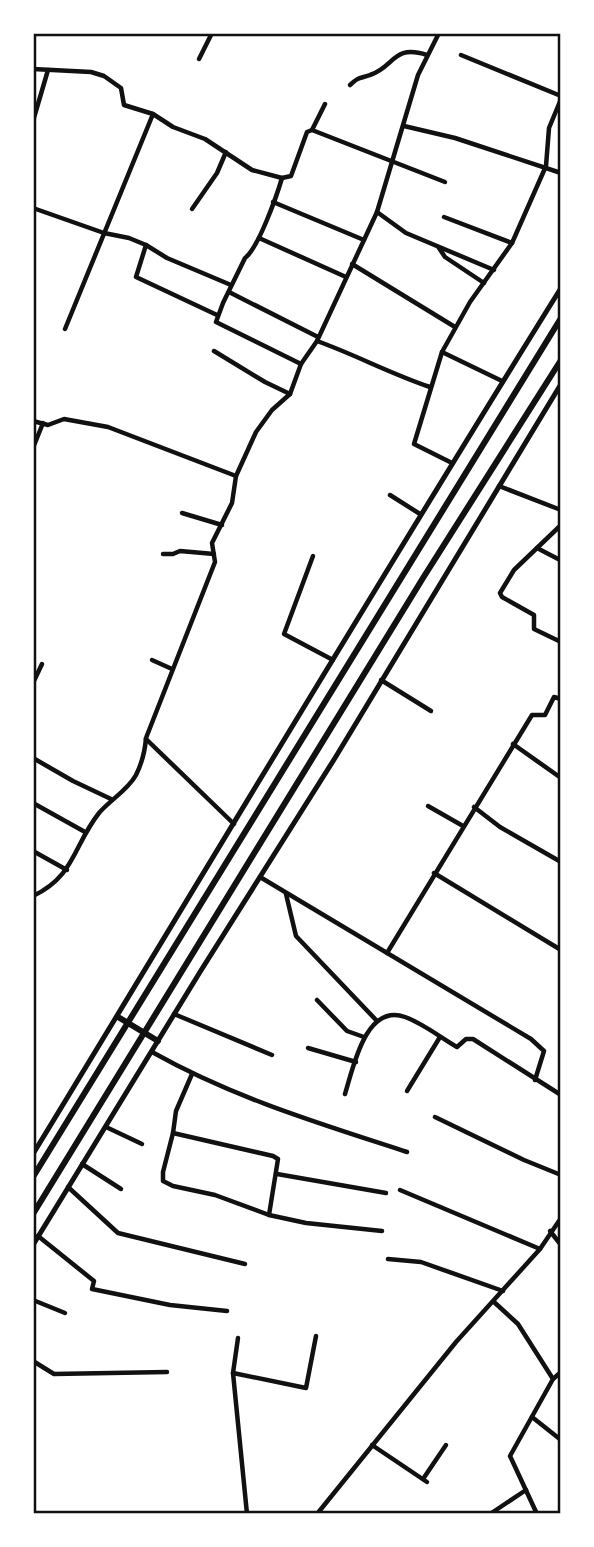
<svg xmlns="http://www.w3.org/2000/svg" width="594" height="1547" viewBox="0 0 594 1547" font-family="Montserrat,sans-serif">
	<rect width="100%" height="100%" fill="#fff"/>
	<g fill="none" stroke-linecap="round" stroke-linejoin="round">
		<g stroke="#111" stroke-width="4.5">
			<polyline points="461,55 561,96"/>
			<polyline points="199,59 212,33"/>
			<polyline points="33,69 91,72 104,76 121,88 124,105 153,114 173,127 205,139 252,170 282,178 291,176 307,132 312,130 325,104"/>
			<path d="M350 85C360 76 359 79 370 75 395 67 392 44 427 55"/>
			<polyline points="33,121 48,70"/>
			<polyline points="404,126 455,138 561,173"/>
			<polyline points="312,130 445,182"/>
			<path d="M282 178C277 195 258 249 245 258L223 303 216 322 301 364"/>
			<polyline points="273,202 364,240"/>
			<polyline points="33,208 104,233 129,238 146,245 167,258 231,285"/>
			<polyline points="192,209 217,173 226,152"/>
			<polyline points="377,212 406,233 494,270"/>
			<polyline points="444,217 512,243"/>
			<polyline points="259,238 346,277"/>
			<polyline points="146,245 136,277 217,315"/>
			<polyline points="439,248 445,257 484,283"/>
			<polyline points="352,264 455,327"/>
			<polyline points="229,292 318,337"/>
			<polyline points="65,329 153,114"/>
			<path d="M317 341C356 355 391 374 430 387"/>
			<polyline points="214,351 265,382 290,394"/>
			<polyline points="442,352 502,381"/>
			<polyline points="33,421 48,425 64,419 108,427 236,476"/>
			<polyline points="33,448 43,423"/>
			<polyline points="452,463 414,444 442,352 470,302 512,243 546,166 549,128 561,99"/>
			<polyline points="499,486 561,510"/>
			<polyline points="390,495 420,514"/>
			<polyline points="182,513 222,525"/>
			<polyline points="561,525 514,570 500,593 502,597 534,615 534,629 561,642"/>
			<polyline points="537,548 560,560"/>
			<polyline points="163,554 173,554 180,551 214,554"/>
			<polyline points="313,556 284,634 333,660"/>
			<polyline points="152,660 172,669"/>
			<polyline points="381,680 431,711"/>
			<polyline points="33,683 42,664"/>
			<polyline points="146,739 234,824"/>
			<polyline points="513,744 561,778"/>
			<polyline points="33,758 73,781 111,799"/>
			<polyline points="33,803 85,832"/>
			<polyline points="428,806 463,826"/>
			<polyline points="474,807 500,827 561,862"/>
			<polyline points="33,851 67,870"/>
			<polyline points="434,873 561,950"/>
			<polyline points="260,877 531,1039 544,1051 535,1080"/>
			<polyline points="286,894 296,936 377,1021"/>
			<path d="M33 896C75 876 73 846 99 813 110 800 128 790 136 775 142 763 145 751 146 738L215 562 212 543 232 503 236 476 256 432 272 410 290 394 301 364 317 341 364 240 377 212 418 75 439 33"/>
			<polyline points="387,953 532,715 545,715 554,697 561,699"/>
			<polyline points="317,1000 347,1031 364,1037"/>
			<polyline points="174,1014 272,1055"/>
			<polyline points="308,1048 356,1062"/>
			<path d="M152 1052C234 1098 318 1123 407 1152"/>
			<polyline points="192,1074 176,1111 173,1133 163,1172 163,1181 173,1186 215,1195 269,1215 306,1223 382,1231"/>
			<polyline points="407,1091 440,1037"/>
			<path d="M345 1094C353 1069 365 1003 405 1017 422 1023 440 1037 457 1047L466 1039H473L561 1095"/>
			<polyline points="435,1117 524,1160 561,1175"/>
			<polyline points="106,1127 142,1144"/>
			<polyline points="173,1133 273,1156 278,1159 269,1215"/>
			<polyline points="82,1164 121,1189"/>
			<polyline points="277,1174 386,1193"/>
			<polyline points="68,1187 118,1233 245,1264"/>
			<polyline points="400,1190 540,1249"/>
			<polyline points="550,1231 561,1245"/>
			<polyline points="38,1236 94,1281 92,1289 170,1305 227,1311"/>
			<polyline points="388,1259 421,1262 503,1291"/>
			<polyline points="33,1300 65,1313"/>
			<polyline points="494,1302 518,1324 553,1379 510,1456 537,1514"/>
			<polyline points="238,1338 233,1373 247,1514"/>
			<polyline points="33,1361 54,1374 167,1372"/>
			<polyline points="233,1373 306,1388 316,1336"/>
			<polyline points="553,1379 561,1372"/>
			<polyline points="532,1417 561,1440"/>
			<polyline points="372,1445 427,1482"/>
			<polyline points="423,1479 446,1445"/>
			<polyline points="317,1514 456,1342 540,1249 561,1218"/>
			<polyline points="490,1514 526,1490"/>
		</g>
		<g stroke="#111" stroke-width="5">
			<path d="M33 1154C209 865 382 575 561 288"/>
			<polyline points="33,1245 200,972 335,758 561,384"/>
		</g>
		<g stroke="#111" stroke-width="6">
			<polyline points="118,1017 158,1041"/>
			<polyline points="33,1177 561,318"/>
			<polyline points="33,1214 423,578 561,360"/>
		</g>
	</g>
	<rect width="594" height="1547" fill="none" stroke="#ffffff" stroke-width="70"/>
	<rect x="35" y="35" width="524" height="1477" fill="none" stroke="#111" stroke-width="2.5"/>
</svg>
